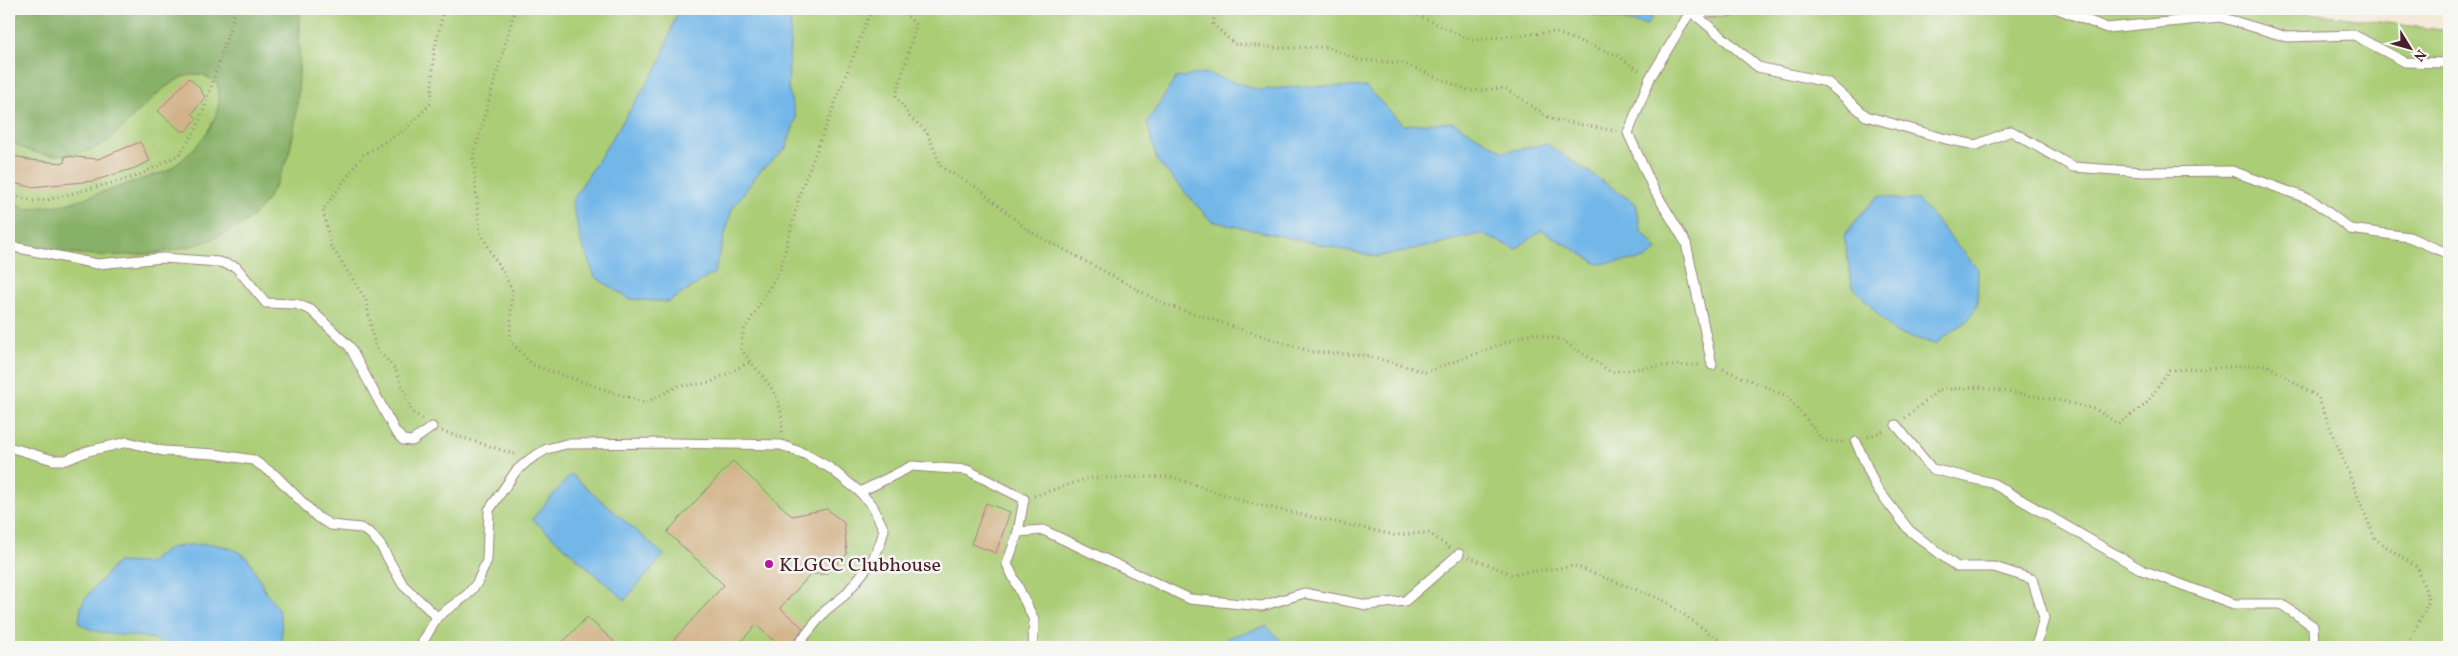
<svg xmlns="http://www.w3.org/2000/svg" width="2458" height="656" viewBox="0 0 2458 656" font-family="Vollkorn,serif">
	<rect width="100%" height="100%" fill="#f6f6f2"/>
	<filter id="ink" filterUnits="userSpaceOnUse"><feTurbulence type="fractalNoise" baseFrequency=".02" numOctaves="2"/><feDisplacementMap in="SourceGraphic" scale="10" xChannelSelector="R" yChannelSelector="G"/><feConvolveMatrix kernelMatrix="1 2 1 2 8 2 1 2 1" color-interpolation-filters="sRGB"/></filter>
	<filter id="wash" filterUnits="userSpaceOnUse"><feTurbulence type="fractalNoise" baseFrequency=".0096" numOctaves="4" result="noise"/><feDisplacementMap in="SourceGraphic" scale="20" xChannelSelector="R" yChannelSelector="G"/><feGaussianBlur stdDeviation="1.12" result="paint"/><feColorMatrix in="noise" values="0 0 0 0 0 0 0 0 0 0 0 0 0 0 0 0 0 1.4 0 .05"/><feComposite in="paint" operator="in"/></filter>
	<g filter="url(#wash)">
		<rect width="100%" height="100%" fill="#f4e9d8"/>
		<polygon fill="#aacd76" stroke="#7a7650" points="9,9 2280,9 2449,31 2449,647 9,647"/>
		<path fill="#87b067" stroke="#686849" d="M22 9H300C299 54 301 101 291 145 287 165 269 202 254 215 192 266 83 261 9 242V200L28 209 66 204 167 171C194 153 228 118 217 83 213 80 208 77 203 75 170 67 132 124 107 141 89 154 59 158 37 153 27 151 18 145 9 141V21L16 19Z"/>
		<g fill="#73b7e9" stroke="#5e6b8a">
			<polygon points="678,9 781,9 791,17 788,88 796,118 786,148 760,171 732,209 714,273 669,302 629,299 595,277 581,242 572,201 660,63"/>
			<polygon points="1559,9 1657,9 1647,25"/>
			<polygon points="1205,73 1260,90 1305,86 1366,87 1403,125 1453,122 1504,152 1547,144 1636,204 1641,230 1657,250 1645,259 1598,264 1542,230 1516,249 1481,234 1377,257 1211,221 1157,161 1147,122 1176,78"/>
			<polygon points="1879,195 1901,200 1918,200 1978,269 1977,305 1969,319 1935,344 1894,332 1852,285 1844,236 1863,212"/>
			<polygon points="571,474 664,555 625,600 532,519"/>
			<path d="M212 544C250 551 248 558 264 589 268 597 276 604 279 612 283 623 281 636 282 647H215C202 643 187 649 172 647 165 646 158 640 151 638 130 634 94 636 79 623L81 607 86 597 117 562 148 563 170 548 190 545Z"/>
			<polygon points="1266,626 1288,647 1348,647 1220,647 1229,637"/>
		</g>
		<g id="blocks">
			<g fill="#d2b389">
				<polygon points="189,78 198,86 205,97 192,114 197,118 186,131 181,131 158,111"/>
				<polygon points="140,142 150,161 135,168 93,181 31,187 9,182 9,154 29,160 64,163 65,156 98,159"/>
				<polygon points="733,461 792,516 827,509 844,523 847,554 826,574 811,574 780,608 803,628 790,647 781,647 756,625 736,647 667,647 724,585 667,532"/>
				<polygon points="986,503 1010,512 996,553 971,544"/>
				<polygon points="587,617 620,647 558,647"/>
			</g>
		</g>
	</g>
	<g filter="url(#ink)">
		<use href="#blocks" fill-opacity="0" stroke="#9f8482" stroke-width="1"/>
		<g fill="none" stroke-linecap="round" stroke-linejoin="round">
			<g stroke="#9f8482" stroke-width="11">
				<g id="service">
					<polyline points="1692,9 1650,78 1628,133 1653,188 1686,243 1712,365"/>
					<polyline points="2058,9 2107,28 2220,17 2287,37 2354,35 2405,62 2449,63"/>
					<polyline points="1692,12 1758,67 1827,82 1866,116 1946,139 1976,145 2011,131 2073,167 2143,172 2232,171 2312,200 2350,229 2409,237 2444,252 2449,251"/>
					<polyline points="1692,12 1726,12 1740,9"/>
					<polyline points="9,246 97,264 163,258 219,262 236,267 266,303 296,304 311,310 350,347 395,431 403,440 412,441 432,427"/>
					<polyline points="1896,425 1932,469 1992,483 2142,570 2234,604 2281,604 2313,626 2314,647"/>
					<polyline points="1856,442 1876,487 1909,530 1957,567 1994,567 2032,579 2044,618 2036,647"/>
					<polyline points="9,447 53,460 66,460 88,451 128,442 163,451 215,454 253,460 275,475 317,517 331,525 360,528 370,533 381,546 403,585 437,617"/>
					<polyline points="860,492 912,466 967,470 1024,499 1018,532 1007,564 1034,620 1033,647"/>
					<polyline points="1018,532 1043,530 1190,599 1262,606 1304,593 1367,605 1405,601 1459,554"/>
					<polyline points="420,647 437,617 467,595 477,583 487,560 489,510 516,471 530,459 547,449 566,444 671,443 781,445 805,454 830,468 860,492 873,507 884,530 880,544 871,563 845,595 825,611 796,647"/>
					<polyline points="2447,647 2449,644"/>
				</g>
			</g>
			<g stroke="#9f8482" stroke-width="3" stroke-dasharray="1 4" stroke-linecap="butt">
				<polyline points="515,9 473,157 480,232 512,289 510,341 533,365 645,403 678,386 709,383 750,362"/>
				<polyline points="901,9 916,25 896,96 910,117 927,132 941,167 978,188 1026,229 1164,304 1312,352 1365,355 1426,372 1532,333 1562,340 1611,372 1661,366 1700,365"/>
				<polyline points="1216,9 1213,24 1234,44 1283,48 1326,47 1358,60 1402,63 1470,91 1505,88 1551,119 1616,131"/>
				<polyline points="1404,9 1471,40 1554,32 1617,55 1640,71"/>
				<polyline points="9,194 33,201 47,200 138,176 180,154 195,131 204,109 236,9"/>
				<polyline points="1723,369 1787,396 1824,441 1845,442"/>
				<polyline points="1905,418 1939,390 1978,387 2057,400 2095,409 2118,424 2146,404 2169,370 2267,365 2318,397 2375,539 2418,568 2429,601 2407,647"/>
				<polyline points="422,419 412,412 396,370 375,347 366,300 331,246 323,210 363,155 405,130 431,103 434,52 444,9"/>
				<polyline points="442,431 517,455"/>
				<path d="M782 432C784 391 762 379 741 349L743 332 780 270 801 190 869 16 874 9"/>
				<polyline points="1868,437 1885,430"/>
				<polyline points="1034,496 1089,478 1171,477 1249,503 1394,535 1429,533 1450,548"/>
				<polyline points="1469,557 1511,574 1575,566 1663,600 1722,642 1747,647"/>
			</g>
			<use href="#service" stroke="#fff" stroke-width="9"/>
		</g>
	</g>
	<circle fill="#b5179e" stroke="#f6f6f2" stroke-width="2" cx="769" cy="564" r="5"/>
	<g text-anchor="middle" stroke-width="5" stroke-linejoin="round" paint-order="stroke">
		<g font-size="20" fill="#4a1f2b" stroke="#f6f6f2" text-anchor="start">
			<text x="779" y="571">KLGCC Clubhouse</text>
		</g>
	</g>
	<rect width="2458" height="656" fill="none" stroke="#f6f6f2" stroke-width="30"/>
	<g transform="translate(2410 48) rotate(127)" stroke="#f6f6f2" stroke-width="4" paint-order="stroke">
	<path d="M0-4L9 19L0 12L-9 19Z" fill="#4a1f2b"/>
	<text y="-8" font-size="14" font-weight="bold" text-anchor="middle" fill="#4a1f2b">N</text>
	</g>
</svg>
